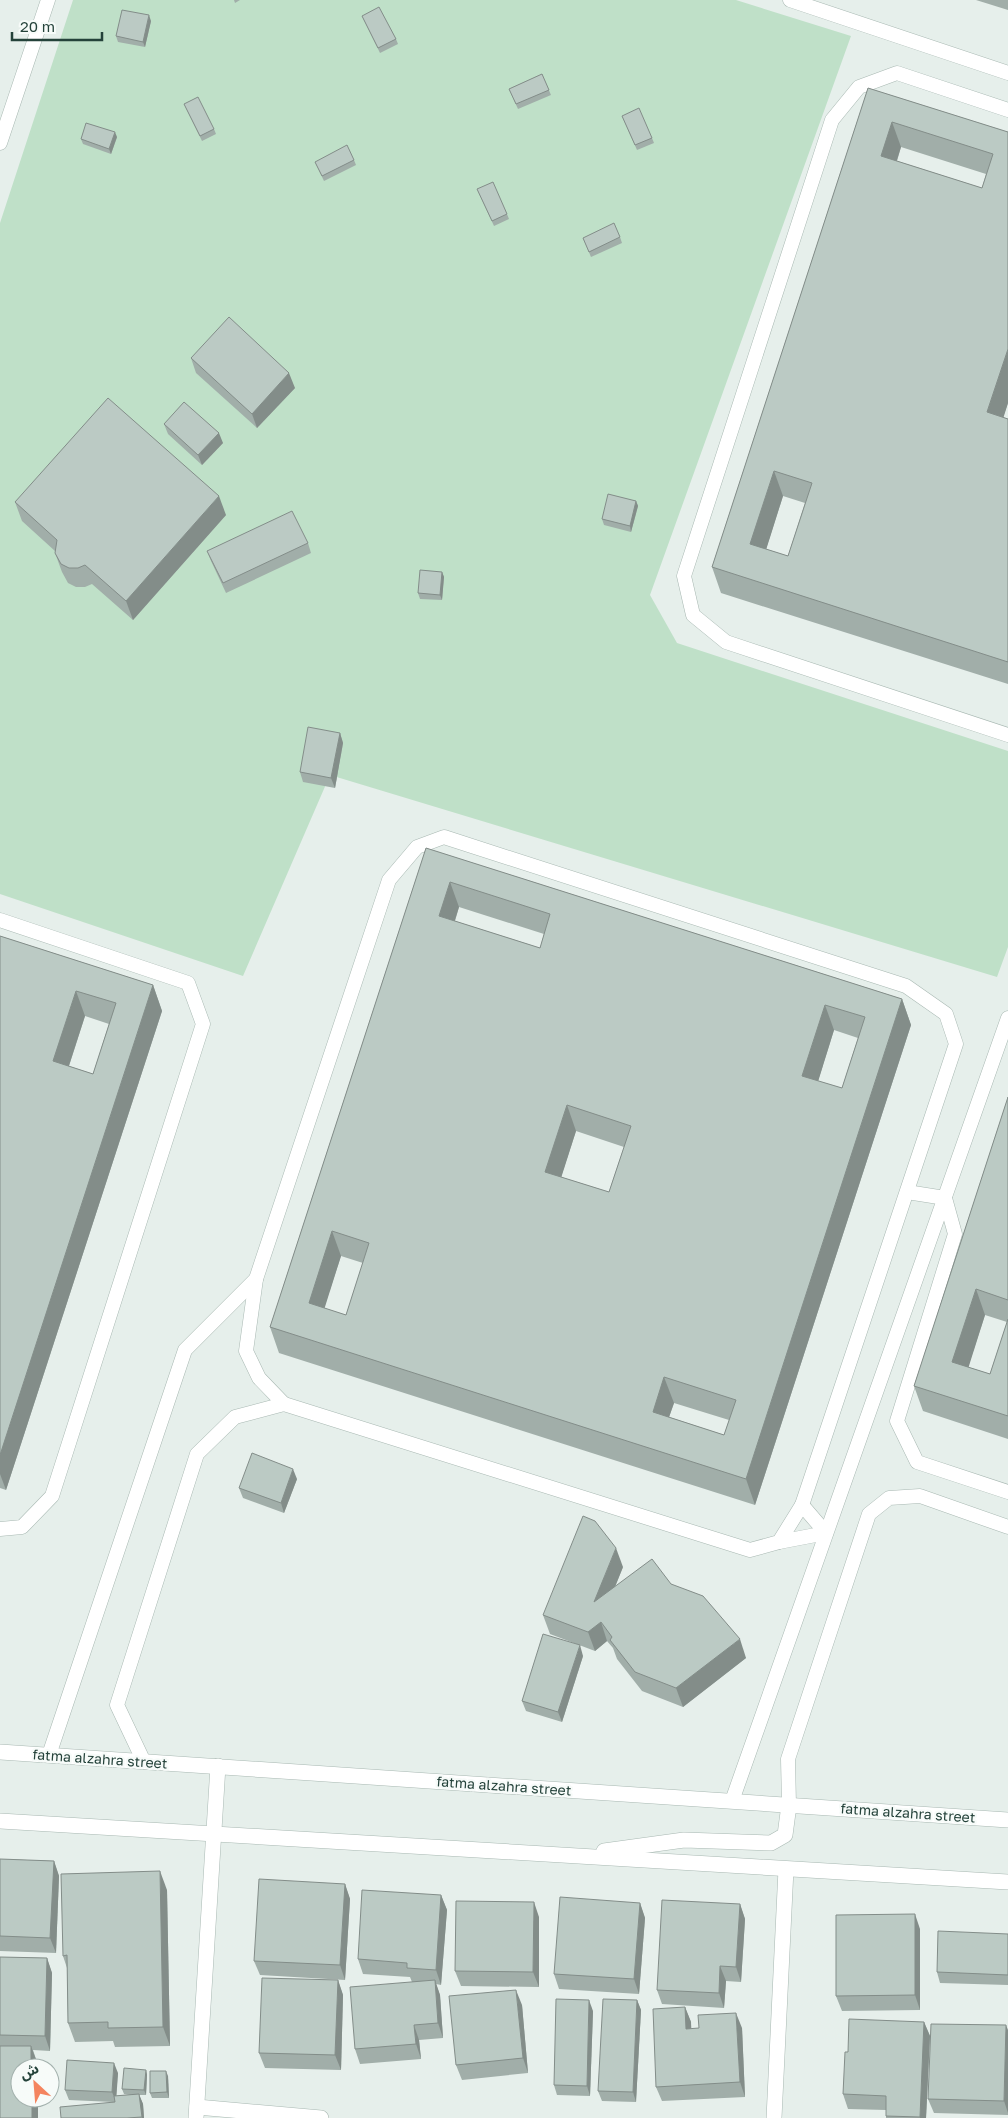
<svg xmlns="http://www.w3.org/2000/svg" width="1008" height="2118" viewBox="0 0 1008 2118" font-family="'Golos Text','Noto Sans Arabic',sans-serif">
	<rect width="100%" height="100%" fill="#e6efeb"/>
	<polygon fill="#bfe0c8" points="73,0 736,0 851,36 650,595 677,643 1008,751 1008,947 997,977 330,775 243,976 0,894 0,223"/>
	<g fill="none" stroke-linecap="round" stroke-linejoin="round">
		<g stroke="#a8b8b2" stroke-width="15">
			<g id="service">
				<polyline points="790,0 1008,73"/>
				<polyline points="1008,110 897,73 859,87 832,120 684,576 693,615 726,642 1008,735"/>
				<polyline points="0,143 48,0"/>
				<polyline points="0,920 188,983 203,1024 52,1496 22,1527 0,1529"/>
				<polyline points="907,1192 945,1198 955,1234 897,1421 917,1462 1008,1492"/>
				<polyline points="256,1279 246,1351 259,1378 284,1404"/>
				<polyline points="779,1542 826,1533 802,1505"/>
				<polyline points="49,1755 185,1350 256,1279 389,880 417,847 444,837 906,986 946,1014 956,1044 802,1505 779,1542 750,1550 284,1404 235,1417 197,1454 117,1705 144,1762"/>
				<polyline points="732,1801 1008,1018"/>
				<polyline points="789,1805 788,1759 869,1514 889,1498 920,1496 1008,1527"/>
			</g>
		</g>
		<g stroke="#a8b8b2" stroke-width="16">
			<g id="minor">
				<polyline points="197,2107 321,2118"/>
				<polyline points="196,2118 218,1766"/>
				<polyline points="774,2118 786,1869"/>
			</g>
		</g>
		<g stroke="#a8b8b2" stroke-width="16">
			<g id="tertiary">
				<polyline points="0,1752 1008,1820"/>
				<polyline points="0,1821 1008,1882"/>
				<polyline points="604,1851 684,1840 771,1843 785,1835 789,1805"/>
			</g>
		</g>
		<use href="#service" stroke="#fff" stroke-width="14"/>
		<use href="#minor" stroke="#fff" stroke-width="15"/>
		<use href="#tertiary" stroke="#fff" stroke-width="15"/>
	</g>
	<g fill="#a1aea9" fill-rule="evenodd">
		<polygon points="234,0 240,0 235,3"/>
		<polygon points="976,0 1008,0 1008,10"/>
		<polygon points="362,16 396,39 398,44 380,53"/>
		<polygon points="151,21 145,47 118,42 116,36"/>
		<polygon points="542,74 551,95 518,109 509,89"/>
		<path d="M868 88 1008 132V403L1003 417 1008 419V684L721 593 712 567ZM901 147 986 174 982 188 897 161ZM783 496 805 503 788 556 766 549Z"/>
		<polygon points="184,104 214,129 216,134 202,141"/>
		<polygon points="622,116 652,138 654,143 637,150"/>
		<polygon points="117,137 111,154 83,144 81,139"/>
		<polygon points="354,160 356,165 324,181 315,162"/>
		<polygon points="477,189 507,214 509,219 494,226"/>
		<polygon points="620,237 622,243 591,257 583,238"/>
		<polygon points="191,358 295,388 257,428 196,373"/>
		<polygon points="164,424 223,443 202,465 168,434"/>
		<polygon points="636,501 638,506 631,532 604,525 602,519"/>
		<polygon points="15,502 226,515 133,620 92,584 85,587 76,587 68,583 62,572 55,553 55,551 22,521"/>
		<polygon points="308,543 311,553 226,593 211,561 207,551"/>
		<polygon points="442,572 444,577 442,600 420,599 418,593"/>
		<polygon points="340,733 343,743 335,788 303,782 300,772"/>
		<path d="M426 848 902 999 911 1025 755 1505 279 1353 270 1327ZM459 907 544 934 540 948 455 921ZM834 1030 858 1038 842 1088 818 1081ZM576 1131 624 1147 609 1192 561 1177ZM341 1256 363 1263 346 1315 324 1308ZM674 1403 729 1420 724 1435 669 1417Z"/>
		<path d="M0 936 153 985 162 1011 6 1490 0 1488ZM85 1016 109 1024 93 1074 69 1066Z"/>
		<path d="M1008 1097V1439L923 1411 914 1386ZM985 1315 1007 1322 990 1374 968 1367Z"/>
		<polygon points="297,1479 284,1513 243,1498 239,1488"/>
		<polygon points="623,1567 615,1587 671,1584 746,1658 683,1707 642,1691 617,1659 613,1648 607,1641 595,1651 550,1634 543,1615"/>
		<polygon points="583,1656 562,1722 526,1711 522,1701"/>
		<polygon points="0,1859 54,1861 59,1876 56,1953 0,1951"/>
		<polygon points="345,1884 350,1899 345,1980 260,1975 254,1961"/>
		<polygon points="167,1890 170,2046 115,2047 113,2041 75,2042 68,2023 67,1968 63,1956"/>
		<polygon points="441,1895 447,1910 441,1985 436,1984 440,1995 443,2038 419,2040 421,2059 360,2064 355,2049 412,1982 410,1977 363,1974 358,1959"/>
		<polygon points="640,1903 645,1918 639,1994 559,1989 554,1974"/>
		<polygon points="740,1904 745,1919 741,1982 726,1981 724,2008 662,2004 657,1990"/>
		<polygon points="539,1917 539,1987 461,1986 455,1971"/>
		<polygon points="920,1929 920,2010 842,2011 836,1996"/>
		<polygon points="1008,1934 1008,1985 940,1983 937,1972"/>
		<polygon points="0,1957 47,1958 52,1973 50,2051 33,2050 38,2065 0,2118"/>
		<polygon points="338,1980 343,1995 341,2070 265,2068 259,2053"/>
		<polygon points="637,2000 641,2010 636,2102 602,2101 598,2091"/>
		<polygon points="522,2005 528,2073 462,2080 456,2065"/>
		<polygon points="685,2007 691,2022 691,2029 742,2028 745,2097 662,2101 656,2087"/>
		<polygon points="593,2011 590,2096 557,2095 554,2085"/>
		<polygon points="924,2022 930,2036 926,2118 886,2118 886,2110 848,2109 843,2094 848,2052"/>
		<polygon points="1008,2030 1008,2115 934,2113 928,2099"/>
		<polygon points="146,2070 147,2075 146,2095 139,2095 143,2104 144,2118 61,2118 113,2102 69,2100 65,2090 118,2073 116,2096 131,2094 124,2094 122,2089"/>
		<polygon points="168,2076 169,2098 152,2098 150,2093"/>
	</g>
	<g fill="#838d89">
		<polygon points="149,15 151,21 145,47 143,42"/>
		<polygon points="892,122 901,147 890,182 881,156"/>
		<polygon points="115,132 117,137 111,154 109,149"/>
		<polygon points="1008,349 1008,403 997,438 987,412"/>
		<polygon points="289,373 295,388 257,428 252,414"/>
		<polygon points="219,433 223,443 202,465 198,455"/>
		<polygon points="774,471 783,496 760,569 750,544"/>
		<polygon points="219,496 226,515 133,620 126,601"/>
		<polygon points="636,501 638,506 631,532 630,526"/>
		<polygon points="442,572 444,577 442,600 440,595"/>
		<polygon points="340,733 343,743 335,788 331,778"/>
		<polygon points="450,882 459,907 448,942 439,916"/>
		<polygon points="153,985 162,1011 6,1490 0,1474 0,1455"/>
		<polygon points="76,991 85,1016 62,1087 53,1061"/>
		<polygon points="902,999 911,1025 755,1505 746,1479"/>
		<polygon points="825,1005 834,1030 812,1101 802,1076"/>
		<polygon points="567,1105 576,1131 555,1197 545,1172"/>
		<polygon points="332,1231 341,1256 318,1329 309,1303"/>
		<polygon points="976,1289 985,1315 962,1388 952,1362"/>
		<polygon points="664,1377 674,1403 662,1437 653,1412"/>
		<polygon points="293,1469 297,1479 284,1513 281,1503"/>
		<polygon points="616,1548 623,1567 601,1621 594,1602"/>
		<polygon points="601,1622 607,1641 595,1651 588,1632"/>
		<polygon points="740,1639 746,1658 683,1707 676,1688"/>
		<polygon points="580,1645 583,1656 562,1722 558,1712"/>
		<polygon points="54,1861 59,1876 56,1953 50,1938"/>
		<polygon points="160,1871 167,1890 170,2046 163,2027"/>
		<polygon points="345,1884 350,1899 345,1980 340,1965"/>
		<polygon points="441,1895 447,1910 441,1985 436,1970"/>
		<polygon points="534,1902 539,1917 539,1987 533,1972"/>
		<polygon points="640,1903 645,1918 639,1994 634,1979"/>
		<polygon points="740,1904 745,1919 741,1982 736,1967"/>
		<polygon points="915,1914 920,1929 920,2010 915,1995"/>
		<polygon points="47,1958 52,1973 50,2051 45,2036"/>
		<polygon points="720,1966 726,1981 724,2008 719,1993"/>
		<polygon points="338,1980 343,1995 341,2070 335,2055"/>
		<polygon points="435,1980 440,1995 443,2038 438,2023"/>
		<polygon points="516,1990 522,2005 528,2073 523,2058"/>
		<polygon points="589,2000 593,2011 590,2096 587,2086"/>
		<polygon points="637,2000 641,2010 636,2102 633,2092"/>
		<polygon points="685,2007 691,2022 692,2044 686,2029"/>
		<polygon points="736,2013 742,2028 745,2097 740,2082"/>
		<polygon points="924,2022 930,2036 926,2118 920,2118"/>
		<polygon points="414,2025 419,2040 421,2059 416,2044"/>
		<polygon points="1006,2025 1008,2030 1008,2113 1004,2101"/>
		<polygon points="31,2046 38,2065 38,2068 31,2068"/>
		<polygon points="114,2063 118,2073 116,2102 112,2092"/>
		<polygon points="146,2070 147,2075 146,2095 144,2090"/>
		<polygon points="166,2071 168,2076 169,2098 167,2092"/>
		<polygon points="139,2094 143,2104 144,2118 142,2118 142,2117"/>
		<rect x="32" y="2098" width="6" height="20"/>
	</g>
	<g fill="#bbcac4" stroke="#838d89" fill-rule="evenodd">
		<polygon points="379,7 396,39 378,48 362,16"/>
		<polygon points="122,10 149,15 143,42 116,36"/>
		<polygon points="542,74 549,90 516,104 509,89"/>
		<path d="M868 88 1008 132V349L987 412 1008 419V662L712 567ZM892 122 993 154 982 188 881 156ZM774 471 812 483 788 556 750 544Z"/>
		<polygon points="198,97 214,129 200,136 184,104"/>
		<polygon points="639,108 652,138 635,145 622,116"/>
		<polygon points="86,123 115,132 109,149 81,139"/>
		<polygon points="347,145 354,160 322,176 315,162"/>
		<polygon points="493,182 507,214 492,221 477,189"/>
		<polygon points="614,223 620,237 589,252 583,238"/>
		<polygon points="229,317 289,373 252,414 191,358"/>
		<polygon points="108,398 219,496 126,601 85,565 78,568 69,568 61,564 55,553 57,540 15,502"/>
		<polygon points="184,402 219,433 198,455 164,424"/>
		<polygon points="608,494 636,501 630,526 602,519"/>
		<polygon points="292,511 308,543 223,583 207,551"/>
		<polygon points="420,570 442,572 440,595 418,593"/>
		<polygon points="308,727 340,733 331,778 300,772"/>
		<path d="M426 848 902 999 746 1479 270 1327ZM450 882 550 914 540 948 439 916ZM825 1005 865 1017 842 1088 802 1076ZM567 1105 631 1126 609 1192 545 1172ZM332 1231 369 1243 346 1315 309 1303ZM664 1377 736 1400 724 1435 653 1412Z"/>
		<path d="M0 936 153 985 0 1455ZM76 991 116 1003 93 1074 53 1061Z"/>
		<polygon points="1008,1097 1008,1300 976,1289 952,1362 990,1374 1008,1319 1008,1416 914,1386"/>
		<polygon points="252,1453 293,1469 281,1503 239,1488"/>
		<polygon points="583,1516 595,1521 616,1548 594,1602 652,1559 671,1584 703,1596 740,1639 676,1688 635,1672 610,1640 612,1637 601,1622 588,1632 543,1615"/>
		<polygon points="543,1634 580,1645 558,1712 522,1701"/>
		<polygon points="0,1859 54,1861 50,1938 0,1936"/>
		<polygon points="160,1871 163,2027 108,2028 108,2022 68,2023 67,1955 63,1956 61,1874"/>
		<polygon points="259,1879 345,1884 340,1965 254,1961"/>
		<polygon points="362,1890 441,1895 436,1970 407,1968 407,1963 358,1959"/>
		<polygon points="560,1897 640,1903 634,1979 554,1974"/>
		<polygon points="662,1900 740,1904 736,1967 720,1966 719,1993 657,1990"/>
		<polygon points="456,1901 534,1902 533,1972 455,1971"/>
		<polygon points="915,1914 915,1995 836,1996 836,1915"/>
		<polygon points="938,1931 1008,1934 1008,1975 937,1972"/>
		<polygon points="0,1957 47,1958 45,2036 0,2035"/>
		<polygon points="262,1978 338,1980 335,2055 259,2053"/>
		<polygon points="435,1980 438,2023 414,2025 416,2044 355,2049 350,1987"/>
		<polygon points="516,1990 523,2058 456,2065 449,1996"/>
		<polygon points="556,1999 589,2000 587,2086 554,2085"/>
		<polygon points="603,1999 637,2000 633,2092 598,2091"/>
		<polygon points="685,2007 686,2029 699,2028 698,2015 736,2013 740,2082 656,2087 653,2009"/>
		<polygon points="849,2019 924,2022 920,2117 886,2116 886,2096 843,2094 845,2052 848,2052"/>
		<polygon points="931,2024 1006,2025 1004,2101 928,2099"/>
		<polygon points="0,2046 31,2046 31,2068 20,2068 20,2098 32,2098 32,2118 0,2118"/>
		<polygon points="67,2060 114,2063 112,2092 65,2090"/>
		<polygon points="124,2068 146,2070 144,2090 122,2089"/>
		<polygon points="150,2071 166,2071 167,2092 150,2093"/>
		<polygon points="139,2094 142,2117 127,2118 61,2118 60,2107 115,2102 114,2096"/>
	</g>
	<g text-anchor="middle" stroke-width="4.5" stroke-linejoin="round" paint-order="stroke">
		<g font-size="14" fill="#24423a" stroke="#f7fbf9">
			<text transform="translate(100 1759) rotate(4)" y="5">fatma alzahra street</text>
			<text transform="translate(504 1786) rotate(4)" y="5">fatma alzahra street</text>
			<text transform="translate(908 1813) rotate(4)" y="5">fatma alzahra street</text>
		</g>
	</g>
	<g transform="translate(35 2083) rotate(334)"><circle r="24" fill="#f7fbf9" stroke="#a3b1ad"/>
	<path d="M0-4L9 19L0 12L-9 19Z" fill="#f4845f"/>
	<text y="-8" font-size="14" font-weight="bold" text-anchor="middle" fill="#24423a">ش</text>
	</g>
	<path d="M12 32v8h90v-8" fill="none" stroke="#24423a" stroke-width="2.5"/>
	<text x="20" y="32" font-size="15" fill="#24423a" stroke="#f7fbf9" stroke-width="4" paint-order="stroke">20 m</text>
</svg>
